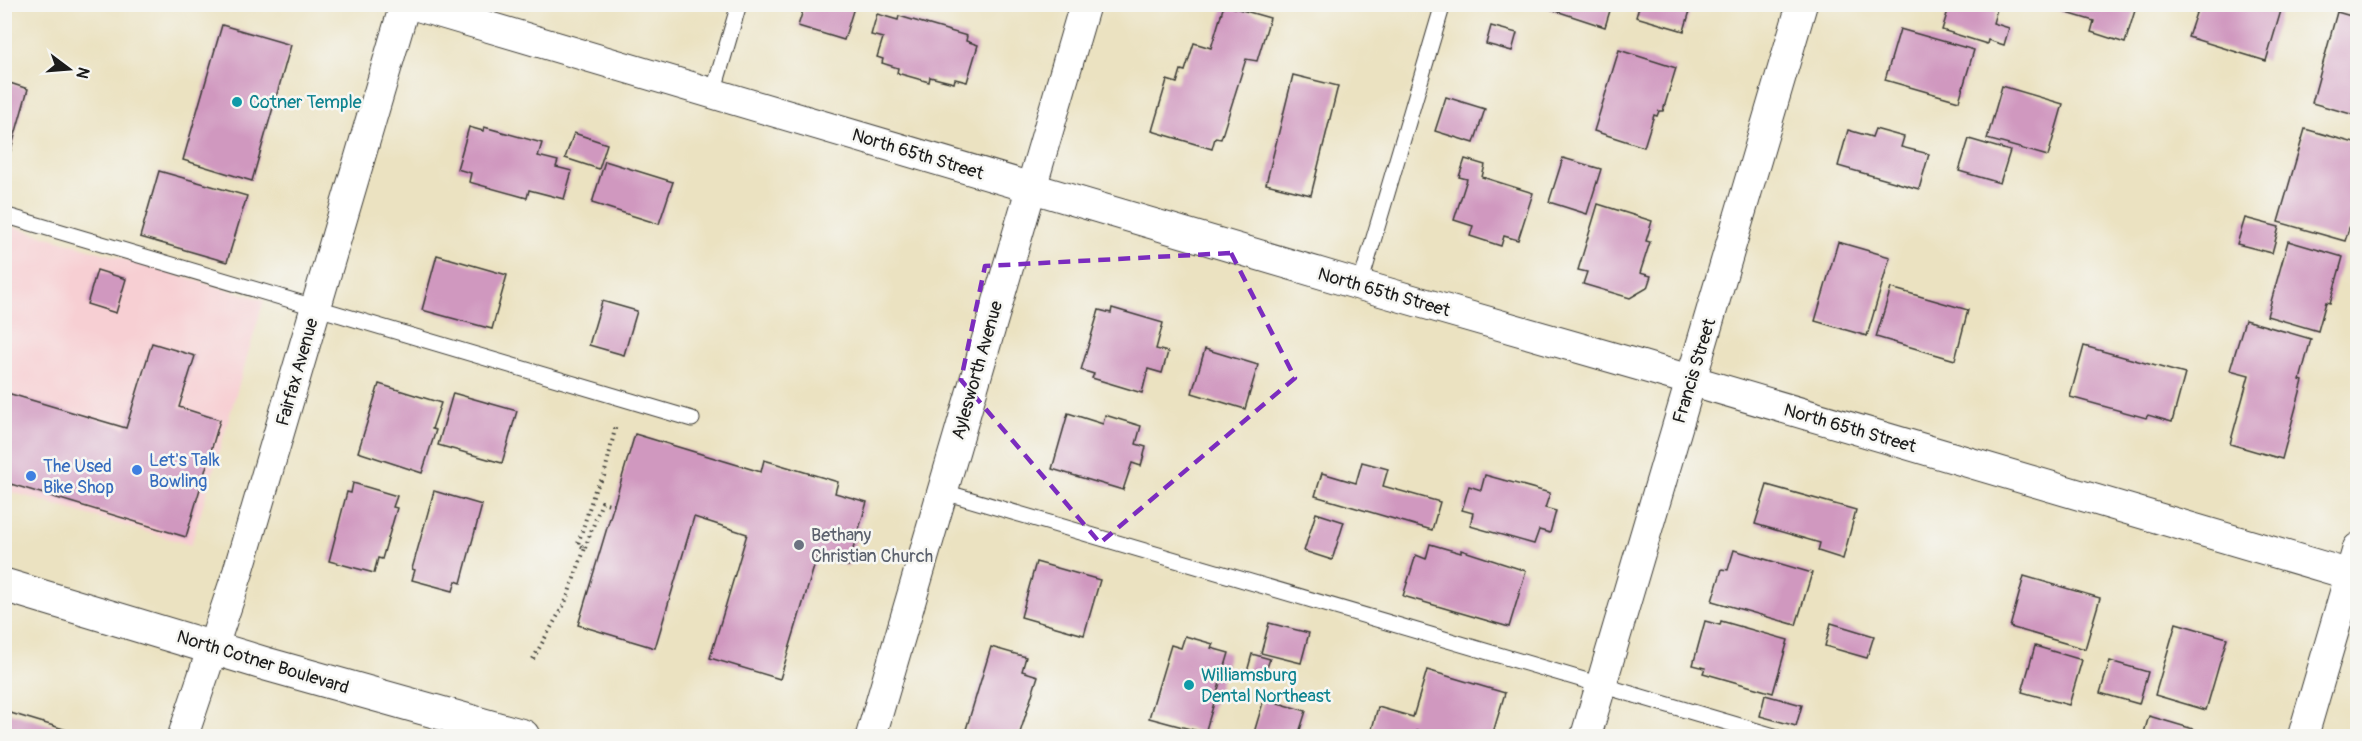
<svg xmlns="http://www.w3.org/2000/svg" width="2362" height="741" viewBox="0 0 2362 741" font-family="Pangolin,sans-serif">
	<rect width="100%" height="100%" fill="#f6f6f2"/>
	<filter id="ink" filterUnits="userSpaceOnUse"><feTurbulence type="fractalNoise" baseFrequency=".0167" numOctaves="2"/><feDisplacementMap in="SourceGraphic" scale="12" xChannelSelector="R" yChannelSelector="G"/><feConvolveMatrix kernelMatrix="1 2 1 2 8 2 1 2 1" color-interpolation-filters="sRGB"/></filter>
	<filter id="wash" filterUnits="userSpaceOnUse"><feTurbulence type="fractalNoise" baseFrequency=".008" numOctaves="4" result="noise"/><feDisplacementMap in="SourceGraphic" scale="24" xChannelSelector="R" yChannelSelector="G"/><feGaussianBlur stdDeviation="1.35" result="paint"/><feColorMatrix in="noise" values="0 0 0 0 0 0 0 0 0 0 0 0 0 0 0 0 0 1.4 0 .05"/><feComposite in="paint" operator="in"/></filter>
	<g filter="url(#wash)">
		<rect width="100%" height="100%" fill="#ebe2c1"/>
		<polygon fill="#f7cfd3" points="4,224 264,300 191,545 5,490"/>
		<g id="blocks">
			<g fill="#d098bf">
				<polygon points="805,4 855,4 844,40 798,26"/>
				<polygon points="1548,4 1612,4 1605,27 1547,8"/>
				<polygon points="1640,4 1692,4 1684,31 1636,17"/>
				<polygon points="1950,4 1984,4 1997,9 1993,23 2009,28 2004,45 1988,40 1987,44 1942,30"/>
				<polygon points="2051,4 2137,4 2125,43 2091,32 2094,21 2050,8"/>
				<polygon points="2199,4 2283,4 2266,61 2188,37"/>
				<polygon points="1224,5 1270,18 1257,61 1246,59 1221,139 1215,138 1212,149 1152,131 1167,80 1177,83 1181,70 1185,71 1194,43 1211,48"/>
				<polygon points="2337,12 2358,18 2358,116 2312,103"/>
				<polygon points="877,14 898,20 899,16 967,36 966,41 978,45 967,82 955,79 954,83 930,77 929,82 897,73 898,68 882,63 883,59 877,57 883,38 871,35"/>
				<polygon points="222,25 291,45 252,181 183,160"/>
				<polygon points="1491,26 1517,33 1512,51 1486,44"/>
				<polygon points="1900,29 1974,50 1959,101 1885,80"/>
				<polygon points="1619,50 1676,68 1663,111 1659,111 1657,116 1654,115 1644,147 1594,131"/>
				<polygon points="1293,75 1338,86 1311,195 1266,184"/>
				<polygon points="4,81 28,89 10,153 4,152"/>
				<polygon points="2002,86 2063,104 2048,156 1987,139"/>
				<polygon points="1446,97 1485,109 1474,143 1435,131"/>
				<polygon points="469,127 483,131 484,127 542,143 538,156 558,161 556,167 572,171 564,199 529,190 527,198 469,182 471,173 457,169"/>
				<polygon points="1875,129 1904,137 1901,147 1929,154 1919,189 1838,166 1848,130 1872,137"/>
				<polygon points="2305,129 2358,144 2358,200 2345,241 2278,222"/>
				<polygon points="574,133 607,144 599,169 565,158"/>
				<polygon points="1969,139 2010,151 2000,183 1959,171"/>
				<polygon points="1563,158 1601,169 1587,214 1549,202"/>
				<polygon points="1465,159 1485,165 1482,177 1533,193 1518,240 1504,236 1501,246 1470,236 1473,226 1454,220 1467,179 1459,177"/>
				<polygon points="605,161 673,182 659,224 592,203"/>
				<polygon points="159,171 247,196 227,262 140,237"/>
				<polygon points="1598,204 1652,221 1646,241 1650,242 1640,273 1651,276 1647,288 1630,298 1583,284 1587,272 1578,270"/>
				<polygon points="2245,218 2279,227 2272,253 2237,244"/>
				<polygon points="2288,241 2343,257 2330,303 2326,302 2318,331 2267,316"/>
				<polygon points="1838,242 1890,257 1867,336 1815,321"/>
				<polygon points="437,255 507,275 492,329 422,310"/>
				<polygon points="97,270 126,279 116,313 87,304"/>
				<polygon points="1891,288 1968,310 1955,360 1876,337"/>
				<polygon points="602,301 637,311 624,355 589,345"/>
				<polygon points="1112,308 1163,323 1156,349 1168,352 1162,373 1148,369 1142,393 1092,378 1094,374 1081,370 1099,310 1111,313"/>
				<polygon points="2245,320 2311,339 2300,380 2303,381 2282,459 2230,444 2249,375 2230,370"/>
				<polygon points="152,343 195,356 179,407 220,420 186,537 4,482 4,392 126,428"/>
				<polygon points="2084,346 2185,374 2172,422 2148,415 2146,418 2070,397"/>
				<polygon points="1205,349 1258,365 1245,409 1192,393"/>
				<polygon points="379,384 441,403 432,429 436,430 422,473 358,452"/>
				<polygon points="453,393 517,411 502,463 438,445"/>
				<polygon points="1068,413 1103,424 1105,415 1141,426 1136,444 1146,447 1141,466 1132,463 1123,490 1052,469"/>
				<polygon points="635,434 761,472 764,460 838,482 835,493 867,502 848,566 817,557 780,679 710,658 747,534 694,517 655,648 578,625"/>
				<polygon points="1362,462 1388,469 1383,486 1440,502 1432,530 1315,496 1322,473 1356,483"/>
				<polygon points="1485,475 1550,493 1545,508 1556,511 1550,533 1539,530 1534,544 1470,526 1473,513 1462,510 1469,486 1481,490"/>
				<polygon points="353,483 397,496 393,507 397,508 382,559 378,558 374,573 329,561 347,492 351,493"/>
				<polygon points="1767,485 1856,510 1843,559 1818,551 1820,543 1755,524"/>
				<polygon points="434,491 482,505 461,583 456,581 453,591 412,580 415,570 412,569"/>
				<polygon points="1316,513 1344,522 1332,560 1304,551"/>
				<polygon points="1430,544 1461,553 1461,550 1526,571 1509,627 1403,596 1416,555 1426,559"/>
				<polygon points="1734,550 1812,573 1796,625 1712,601 1722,569 1728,570"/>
				<polygon points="1036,562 1100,580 1084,635 1021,617"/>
				<polygon points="2024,576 2100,598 2085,649 2010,627"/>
				<polygon points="1705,621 1720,625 1721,621 1788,640 1773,693 1703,673 1705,668 1693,665"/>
				<polygon points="1269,623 1309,633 1301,663 1261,653"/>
				<polygon points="1831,623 1874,636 1867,658 1825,646"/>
				<polygon points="2176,623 2227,638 2206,710 2155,695"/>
				<polygon points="1185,636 1213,644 1211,648 1229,653 1205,733 1149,718 1171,645 1181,648"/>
				<polygon points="2035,646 2082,660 2069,705 2022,692"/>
				<polygon points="991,647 1026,657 1022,671 1038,676 1019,736 964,736"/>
				<polygon points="1252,654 1270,659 1264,676 1247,672"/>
				<polygon points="2110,661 2148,672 2139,704 2100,693"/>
				<polygon points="1427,670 1505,693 1492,736 1437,736 1417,731 1415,736 1370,736 1378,707 1413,717"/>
				<polygon points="1765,695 1802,705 1796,726 1760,716"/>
				<polygon points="1264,699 1306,711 1298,736 1253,736"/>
				<polygon points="4,711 77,733 76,736 4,736"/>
				<polygon points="2149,716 2200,731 2198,736 2143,736"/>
			</g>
		</g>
	</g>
	<g filter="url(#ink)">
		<use href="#blocks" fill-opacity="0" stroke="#3b3a35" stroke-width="1.5"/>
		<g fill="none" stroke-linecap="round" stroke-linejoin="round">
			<g stroke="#3b3a35" stroke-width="17">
				<g id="service">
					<polyline points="713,93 739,4"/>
					<polyline points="4,215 692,419"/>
					<polyline points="1360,285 1443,4"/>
					<polyline points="941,491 1774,736"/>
				</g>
			</g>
			<g stroke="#3b3a35" stroke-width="32">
				<g id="minor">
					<polyline points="411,4 1360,285 1642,366 2358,577"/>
					<polyline points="183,736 238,572 405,4"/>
					<polyline points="871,736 1085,4"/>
					<polyline points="1586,736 1802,4"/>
					<polyline points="2303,736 2358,548"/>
				</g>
			</g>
			<g stroke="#3b3a35" stroke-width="35">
				<polyline id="secondary" points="4,585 266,664 523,736"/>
			</g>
			<g stroke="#3b3a35" stroke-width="4" stroke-dasharray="1.5 4.5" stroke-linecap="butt">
				<polyline points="585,548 602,502 614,505"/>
				<polyline points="533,659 565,603 585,548 578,544 595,490 604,476 616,425"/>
			</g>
			<use href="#service" stroke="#fff" stroke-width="15"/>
			<use href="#minor" stroke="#fff" stroke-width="30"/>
			<use href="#secondary" stroke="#fff" stroke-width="33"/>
		</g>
	</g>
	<path fill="none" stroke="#7b2cbf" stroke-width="4.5" stroke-dasharray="12 8" stroke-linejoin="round" d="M1231 253 1295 378 1100 543 961 380 985 266Z"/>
	<g fill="#0f9aa8" stroke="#f6f6f2" stroke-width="2">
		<circle cx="237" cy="102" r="6"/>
		<circle cx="1189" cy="685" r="6"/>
	</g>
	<g fill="#3f7fe0" stroke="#f6f6f2" stroke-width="2">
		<circle cx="137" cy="470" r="6"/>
		<circle cx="31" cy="476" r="6"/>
	</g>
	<circle fill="#6b7280" stroke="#f6f6f2" stroke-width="2" cx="799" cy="545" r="6"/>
	<g text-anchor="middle" stroke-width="5" stroke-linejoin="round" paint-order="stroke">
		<g font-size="18" fill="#0d838f" stroke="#f6f6f2" text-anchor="start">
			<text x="249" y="108">Cotner Temple</text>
			<text x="1201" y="681">Williamsburg<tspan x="1201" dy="21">Dental Northeast</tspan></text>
		</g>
		<g font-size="18" fill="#1c1c1c" stroke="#f6f6f2">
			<text transform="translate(918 154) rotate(17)" y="6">North 65th Street</text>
			<text transform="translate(1384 292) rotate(16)" y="6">North 65th Street</text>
			<text transform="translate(977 370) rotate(-74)" y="6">Aylesworth Avenue</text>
			<text transform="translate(1694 371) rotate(-73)" y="6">Francis Street</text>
			<text transform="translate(297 372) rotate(-74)" y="6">Fairfax Avenue</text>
			<text transform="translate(1850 428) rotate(16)" y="6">North 65th Street</text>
			<text transform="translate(263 662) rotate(17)" y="6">North Cotner Boulevard</text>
		</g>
		<g font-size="18" fill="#366cbe" stroke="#f6f6f2" text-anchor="start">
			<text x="149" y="466">Let's Talk<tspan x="149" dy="21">Bowling</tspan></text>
			<text x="43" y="472">The Used<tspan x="43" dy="21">Bike Shop</tspan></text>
		</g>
		<g font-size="18" fill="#5b616d" stroke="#f6f6f2" text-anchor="start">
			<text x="811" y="541">Bethany<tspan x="811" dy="21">Christian Church</tspan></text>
		</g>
	</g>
	<rect width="2362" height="741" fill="none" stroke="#f6f6f2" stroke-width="24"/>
	<g transform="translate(69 69) rotate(106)" stroke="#f6f6f2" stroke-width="4.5" paint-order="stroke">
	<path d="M0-4.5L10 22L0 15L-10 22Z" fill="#1c1c1c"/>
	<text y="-9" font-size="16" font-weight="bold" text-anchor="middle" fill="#1c1c1c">N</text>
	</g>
</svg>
